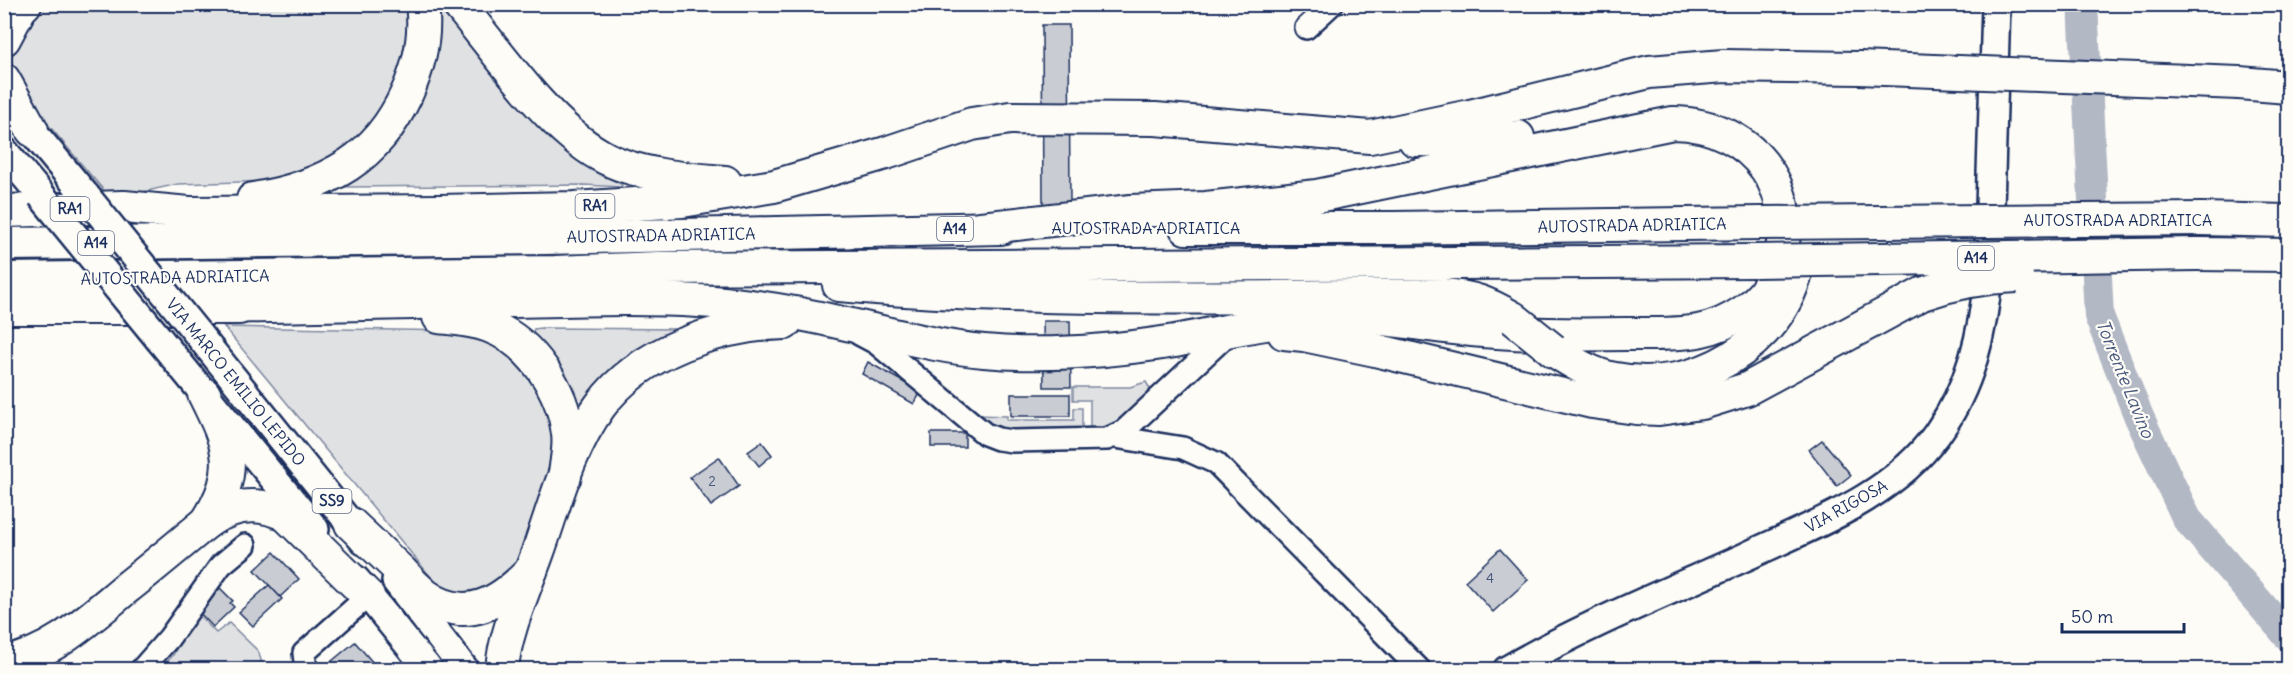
<svg xmlns="http://www.w3.org/2000/svg" width="2293" height="674" viewBox="0 0 2293 674" font-family="Delius,sans-serif">
	<rect width="100%" height="100%" fill="#fdfcf7"/>
	<filter id="ink" filterUnits="userSpaceOnUse"><feTurbulence type="fractalNoise" baseFrequency=".0167" numOctaves="2"/><feDisplacementMap in="SourceGraphic" scale="12" xChannelSelector="R" yChannelSelector="G"/><feConvolveMatrix kernelMatrix="1 2 1 2 8 2 1 2 1" color-interpolation-filters="sRGB"/></filter>
	<g filter="url(#ink)">
		<g fill="#e0e1e3" stroke="#7e88a0" stroke-width="1.5">
			<path d="M431 4 439 5 537 124 564 149 590 168 619 183 622 185 621 187 584 185 344 187C355 177 371 169 384 157 404 139 421 109 427 83 432 61 430 28 431 4Z"/>
			<path d="M48 5H407L410 27 405 52 393 90 364 134 345 151 300 173 268 181 178 184 111 199 46 122C36 116 32 108 25 98 0 56 13 34 48 5Z"/>
			<polygon points="224,327 459,331 494,341 528,372 551,418 553,458 510,579 477,595 440,588"/>
			<polygon points="541,328 686,329 582,421 532,335 534,329"/>
			<polygon points="1146,382 1152,392 1113,428 1090,431 1090,400 1073,400 1073,387 1130,387"/>
			<polygon points="1074,408 1082,408 1082,431 996,430 978,415 1007,416 1007,420 1074,420"/>
			<polygon points="196,612 216,633 229,623 258,651 264,669 160,670 173,655"/>
		</g>
		<g fill="none" stroke-linecap="round" stroke-linejoin="round">
			<polyline stroke="#b3b8c5" stroke-width="30" points="2083,4 2099,316 2139,417 2187,519 2288,636"/>
		</g>
		<g fill="#c9ccd3" stroke="#1b2f5e" stroke-width="1.5">
			<polygon points="1042,25 1069,25 1070,203 1043,204"/>
			<polygon points="1043,321 1070,321 1071,387 1044,387"/>
			<polygon points="868,362 921,392 914,404 862,374"/>
			<rect x="1011" y="394" width="59" height="22"/>
			<rect x="931" y="433" width="34" height="14"/>
			<polygon points="1822,440 1851,475 1837,486 1809,450"/>
			<polygon points="762,442 772,455 759,466 748,452"/>
			<polygon points="719,457 739,486 711,506 690,477"/>
			<polygon points="1500,549 1528,580 1493,612 1465,581"/>
			<polygon points="274,552 299,579 280,597 255,570"/>
			<polygon points="269,585 282,599 253,626 239,612"/>
			<polygon points="220,588 233,601 230,603 234,607 213,627 196,609"/>
			<polygon points="355,642 374,664 367,670 321,670"/>
		</g>
		<g fill="none" stroke-linecap="round" stroke-linejoin="round">
			<g stroke="#1b2f5e" stroke-width="26">
				<g id="minor">
					<polyline points="1306,28 1332,4"/>
					<polyline points="859,334 876,343 985,434 998,439 1012,441 1107,439 1124,431 1230,332"/>
					<polyline points="1115,437 1183,448 1216,463 1420,670"/>
					<polyline points="141,670 169,638 221,565 245,545"/>
					<polyline points="306,670 304,653 368,596"/>
				</g>
			</g>
			<g stroke="#1b2f5e" stroke-width="32">
				<g id="major">
					<polyline points="18,114 86,196"/>
					<polyline points="4,151 41,195"/>
					<polyline points="197,333 364,541"/>
					<polyline points="160,340 315,529"/>
					<polyline points="356,580 429,670"/>
					<polyline points="396,581 465,670"/>
					<path d="M1507 670C1583 626 1665 593 1745 557 1813 525 1892 497 1937 434 1971 386 1983 333 1988 276L1996 4"/>
				</g>
			</g>
			<g stroke="#1b2f5e" stroke-width="36">
				<g id="highway">
					<path d="M458 4C497 51 548 126 600 155 634 175 686 179 725 182"/>
					<polyline points="4,39 20,9 25,4"/>
					<polyline points="4,80 32,130"/>
					<polyline points="2239,83 2288,87"/>
					<polyline points="1415,140 1490,141 1518,137"/>
					<path d="M253 199C286 194 320 183 348 165 397 133 430 62 422 4"/>
					<polyline points="124,207 189,213 439,211 574,208 682,201 774,186 886,153 972,124 1010,118 1155,119 1370,137 1470,116 1649,72 1724,66 1859,68"/>
					<polyline points="4,211 122,207"/>
					<polyline points="2201,219 2288,221"/>
					<polyline points="1186,228 1393,228 1761,223"/>
					<polyline points="4,244 545,238 1001,228"/>
					<polyline points="2196,254 2288,255"/>
					<polyline points="4,279 555,272 659,268 1755,261"/>
					<path d="M839 285C1040 303 1242 297 1443 295 1474 298 1486 302 1513 318"/>
					<path d="M217 307C314 305 411 303 508 301 571 300 635 297 699 301 747 304 795 312 842 323 889 333 936 347 984 351 1047 357 1113 351 1175 341 1228 331 1281 318 1336 317 1381 316 1427 326 1472 330 1523 335 1575 335 1626 334 1650 334 1675 335 1698 331 1729 325 1764 304 1775 273 1806 195 1755 124 1673 123L1317 196 1206 208 1131 211 981 228"/>
					<polyline points="4,308 239,308"/>
					<path d="M439 317C456 319 473 320 489 326 532 342 563 390 568 434 570 447 566 462 565 476"/>
					<polyline points="1284,333 1304,335 1375,350 1592,402 1636,408 1659,409 1702,403 1747,389 1922,294"/>
					<path d="M1553 350C1572 362 1592 375 1615 379 1694 395 1781 346 1798 265"/>
					<path d="M204 394C230 446 240 469 207 522"/>
					<path d="M351 524C368 540 385 556 402 572 409 580 417 588 425 595 466 625 501 602 531 571"/>
					<path d="M4 663C52 654 89 619 125 589 153 567 180 544 207 522 233 504 260 500 287 516L368 596"/>
					<path d="M502 670C504 634 526 586 538 552 555 504 569 448 600 406 640 351 719 325 785 323"/>
				</g>
			</g>
			<use href="#minor" stroke="#fdfcf7" stroke-width="21"/>
			<use href="#major" stroke="#fdfcf7" stroke-width="27"/>
			<use href="#highway" stroke="#fdfcf7" stroke-width="32"/>
			<g stroke="#1b2f5e" stroke-width="32" stroke-linecap="butt">
				<g id="major-bridge">
					<polyline points="41,195 160,340"/>
					<polyline points="86,196 197,333"/>
				</g>
			</g>
			<g stroke="#1b2f5e" stroke-width="36" stroke-linecap="butt">
				<g id="highway-bridge">
					<polyline points="1859,68 2239,83"/>
					<polyline points="1761,223 2201,219"/>
					<polyline points="1755,261 2196,254"/>
					<path d="M1922 294C1953 283 1984 277 2017 276"/>
					<polyline points="1513,318 1553,350"/>
				</g>
			</g>
			<use href="#major-bridge" stroke="#fdfcf7" stroke-width="27"/>
			<use href="#highway-bridge" stroke="#fdfcf7" stroke-width="32"/>
		</g>
	</g>
	<g text-anchor="middle" stroke-width="4.5" stroke-linejoin="round" paint-order="stroke">
		<g font-size="14" fill="#46567b">
			<text x="712" y="486">2</text>
			<text x="1490" y="583">4</text>
		</g>
		<g fill="#fdfcf7" stroke="#5f6c8c" stroke-width="1.5">
			<rect x="575.5" y="194" width="39" height="24" rx="4.5"/>
			<rect x="50.5" y="197" width="39" height="24" rx="4.5"/>
			<rect x="937" y="217" width="36" height="24" rx="4.5"/>
			<rect x="78" y="231" width="36" height="24" rx="4.5"/>
			<rect x="1958" y="246" width="36" height="24" rx="4.5"/>
			<rect x="312.5" y="489" width="39" height="24" rx="4.5"/>
		</g>
		<g font-size="15" font-weight="bold" fill="#1b2f5e">
			<text x="595" y="211">RA1</text>
			<text x="70" y="214">RA1</text>
			<text x="955" y="234">A14</text>
			<text x="96" y="248">A14</text>
			<text x="1976" y="263">A14</text>
			<text x="332" y="506">SS9</text>
		</g>
		<g font-size="16" fill="#1b2f5e" stroke="#fdfcf7">
			<text x="2118" y="226">AUTOSTRADA ADRIATICA</text>
			<text transform="translate(1632 225) rotate(-1)" y="6">AUTOSTRADA ADRIATICA</text>
			<text x="1146" y="234">AUTOSTRADA ADRIATICA</text>
			<text transform="translate(661 235) rotate(-1)" y="6">AUTOSTRADA ADRIATICA</text>
			<text transform="translate(175 277) rotate(-1)" y="6">AUTOSTRADA ADRIATICA</text>
			<text transform="translate(236 382) rotate(51)" y="6">VIA MARCO EMILIO LEPIDO</text>
			<text transform="translate(1846 506) rotate(-29)" y="6">VIA RIGOSA</text>
		</g>
		<g font-size="18" font-style="italic" fill="#49587d" stroke="#fdfcf7">
			<text transform="translate(2125 379) rotate(68)" y="6">Torrente Lavino</text>
		</g>
	</g>
	<rect width="2293" height="674" fill="none" stroke="#fdfcf7" stroke-width="24"/>
	<rect x="12" y="12" width="2269" height="650" fill="none" stroke="#1b2f5e" stroke-width="2" filter="url(#ink)"/>
	<path d="M2062 623v9h122v-9" fill="none" stroke="#1b2f5e" stroke-width="3"/>
	<text x="2071" y="623" font-size="18" fill="#1b2f5e" stroke="#fdfcf7" stroke-width="4.5" paint-order="stroke">50 m</text>
</svg>
